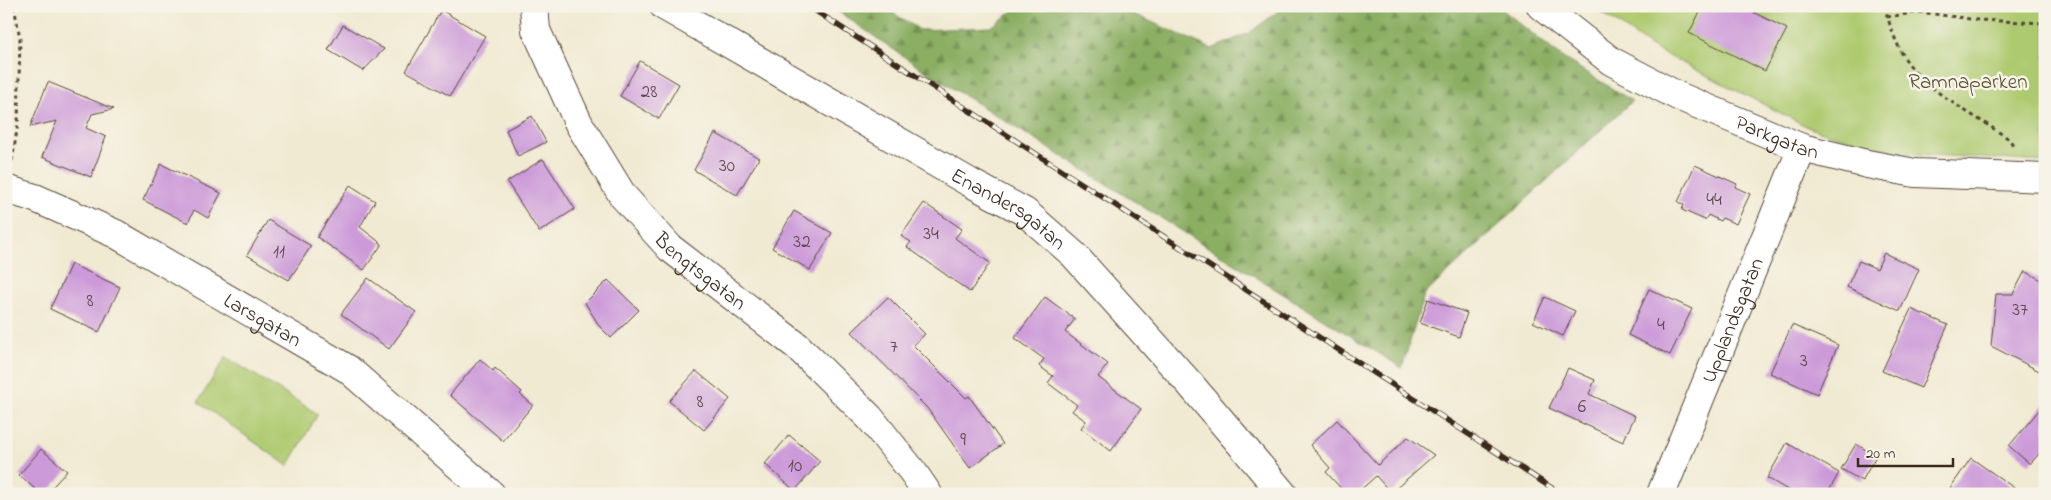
<svg xmlns="http://www.w3.org/2000/svg" width="2051" height="500" viewBox="0 0 2051 500" font-family="'Indie Flower',sans-serif">
	<defs>
		<pattern id="forest-firs" width="22" height="20" patternUnits="userSpaceOnUse" patternTransform="scale(1.25)"><rect width="22" height="20" fill="#8aae62"/><path d="M5 1l3.5 6h-7zM16 11l3.5 6h-7z" fill="#728e50"/></pattern>
	</defs>
	<rect width="100%" height="100%" fill="#f7f3e8"/>
	<filter id="ink" filterUnits="userSpaceOnUse"><feTurbulence type="fractalNoise" baseFrequency=".02" numOctaves="2"/><feDisplacementMap in="SourceGraphic" scale="10" xChannelSelector="R" yChannelSelector="G"/><feConvolveMatrix kernelMatrix="1 2 1 2 8 2 1 2 1" color-interpolation-filters="sRGB"/></filter>
	<filter id="wash" filterUnits="userSpaceOnUse"><feTurbulence type="fractalNoise" baseFrequency=".0096" numOctaves="4" result="noise"/><feDisplacementMap in="SourceGraphic" scale="20" xChannelSelector="R" yChannelSelector="G"/><feGaussianBlur stdDeviation="1.12" result="paint"/><feColorMatrix in="noise" values="0 0 0 0 0 0 0 0 0 0 0 0 0 0 0 0 0 1.4 0 .05"/><feComposite in="paint" operator="in"/></filter>
	<g filter="url(#wash)">
		<rect width="100%" height="100%" fill="#f1ead3"/>
		<polygon fill="url(#forest-firs)" stroke="#626c40" points="830,6 882,6 920,30 991,27 1020,6 1116,6 1212,49 1249,33 1285,6 1498,6 1563,58 1632,101 1424,295 1402,368 928,73"/>
		<g fill="#aeca70" stroke="#747a47">
			<polygon points="1592,6 2045,6 2045,162 1900,153 1812,129 1653,48"/>
			<polygon points="226,357 318,414 288,466 198,402"/>
		</g>
		<g id="blocks">
			<g fill="#cc9ad9">
				<polygon points="1703,6 1741,6 1787,29 1765,71 1689,33"/>
				<polygon points="441,10 485,36 450,96 406,71"/>
				<polygon points="343,25 384,49 363,71 328,50"/>
				<polygon points="640,61 679,84 659,119 620,96"/>
				<polygon points="48,82 114,109 92,114 86,128 106,137 91,177 42,157 57,121 30,127"/>
				<polygon points="532,116 546,142 518,156 506,130"/>
				<polygon points="715,133 759,158 737,195 694,170"/>
				<polygon points="543,159 575,209 539,232 507,182"/>
				<polygon points="161,164 221,193 208,218 194,210 188,223 143,200"/>
				<polygon points="1695,165 1737,184 1735,187 1750,194 1736,224 1722,218 1720,221 1708,215 1705,220 1682,210 1684,205 1678,202"/>
				<polygon points="350,185 375,201 360,227 382,244 364,270 317,237"/>
				<polygon points="924,203 962,229 955,238 990,263 970,292 907,247 911,242 901,236"/>
				<polygon points="794,211 832,233 810,270 772,248"/>
				<polygon points="268,220 311,246 289,280 247,255"/>
				<polygon points="1884,253 1919,269 1900,311 1847,287 1859,261 1877,269"/>
				<polygon points="71,264 120,287 99,332 50,309"/>
				<polygon points="2025,271 2045,282 2045,374 1991,346 1996,294 2013,294"/>
				<polygon points="368,278 416,312 389,349 341,314"/>
				<polygon points="608,280 639,310 611,338 600,327 585,303"/>
				<polygon points="1649,289 1692,309 1670,355 1628,335"/>
				<polygon points="888,297 925,334 913,345 966,398 969,396 1003,444 970,468 927,408 852,332"/>
				<polygon points="1045,297 1075,319 1065,332 1108,364 1098,377 1141,409 1111,451 1081,428 1086,421 1072,411 1077,405 1048,383 1053,376 1039,366 1044,359 1015,338"/>
				<polygon points="1545,297 1575,311 1563,336 1533,322"/>
				<polygon points="1428,299 1467,313 1459,337 1420,323"/>
				<polygon points="1911,309 1948,325 1921,388 1882,371"/>
				<polygon points="1792,325 1838,345 1817,394 1770,373"/>
				<polygon points="480,359 493,371 495,368 522,392 520,394 533,405 503,441 450,395"/>
				<polygon points="1568,368 1595,380 1589,394 1635,416 1623,442 1549,408"/>
				<polygon points="696,371 730,399 704,430 669,401"/>
				<polygon points="2045,403 2045,447 2030,464 2009,446"/>
				<polygon points="1337,420 1378,465 1408,437 1434,455 1391,493 1376,476 1356,494 1346,494 1326,472 1330,468 1310,445"/>
				<polygon points="789,435 820,461 795,491 765,464"/>
				<polygon points="1787,443 1839,473 1827,494 1795,494 1767,478"/>
				<polygon points="1856,444 1876,456 1862,481 1841,469"/>
				<polygon points="41,449 67,471 46,494 41,494 19,475"/>
				<polygon points="1971,458 2023,494 1946,494"/>
			</g>
		</g>
	</g>
	<g filter="url(#ink)">
		<use href="#blocks" fill-opacity="0" stroke="#564739" stroke-width="1"/>
		<g fill="none" stroke-linecap="round" stroke-linejoin="round">
			<g stroke="#564739" stroke-width="30">
				<g id="minor">
					<path id="s1" d="M534 6 536 30 579 124 623 196 670 248 797 346 870 418 913 472 928 494"/>
					<path id="s2" d="M664 6 969 182 1025 212 1073 254 1190 384 1283 494"/>
					<path id="s3" d="M1541 6 1611 61 1678 96 1802 148 1867 164 1915 173 2045 178"/>
					<path id="s4" d="M6 189 35 198 116 234 348 369 491 494"/>
					<path id="s5" d="M1661 494 1802 148"/>
				</g>
			</g>
			<g stroke="#564739" stroke-width="3" stroke-dasharray="4 4" stroke-linecap="butt">
				<path d="M1884 6C1890 25 1896 46 1908 63 1929 93 1978 117 2009 139L2015 148"/>
				<polyline points="1887,17 1919,12 1978,20 2045,23"/>
				<polyline points="12,161 18,124 20,38 14,6"/>
			</g>
			<use href="#minor" stroke="#fff" stroke-width="28"/>
			<g stroke="#3b2a1e" stroke-width="5.5">
				<polyline id="rail" points="808,6 1561,494"/>
			</g>
			<use href="#rail" stroke="#f7f3e8" stroke-width="4" stroke-dasharray="11" stroke-linecap="butt"/>
		</g>
	</g>
	<g text-anchor="middle" stroke-width="5" stroke-linejoin="round" paint-order="stroke">
		<g font-size="19" fill="#5f464d">
			<text x="649" y="97">28</text>
			<text x="727" y="171">30</text>
			<text x="1714" y="205">44</text>
			<text x="931" y="239">34</text>
			<text x="802" y="247">32</text>
			<text x="279" y="257">11</text>
			<text x="90" y="306">8</text>
			<text x="2020" y="315">37</text>
			<text x="1661" y="330">4</text>
			<text x="894" y="352">7</text>
			<text x="1804" y="366">3</text>
			<text x="700" y="407">8</text>
			<text x="1582" y="412">6</text>
			<text x="963" y="445">9</text>
			<text x="795" y="471">10</text>
		</g>
		<g font-size="21" fill="#585232" stroke="#f7f3e8">
			<text x="1968" y="88">Ramnaparken</text>
		</g>
		<g font-size="21" fill="#3b2a1e" stroke="#f7f3e8">
			<text dy="7" stroke="none"><textPath href="#s3" startOffset="272">Parkgatan</textPath></text>
			<text dy="7" stroke="none"><textPath href="#s2" startOffset="400">Enandersgatan</textPath></text>
			<text dy="7" stroke="none"><textPath href="#s1" startOffset="320">Bengtsgatan</textPath></text>
			<text dy="7" stroke="none"><textPath href="#s4" startOffset="289">Larsgatan</textPath></text>
			<text dy="7" stroke="none"><textPath href="#s5" startOffset="188">Upplandsgatan</textPath></text>
		</g>
	</g>
	<rect width="2051" height="500" fill="none" stroke="#f7f3e8" stroke-width="25"/>
	<path d="M1858 458v8h95v-8" fill="none" stroke="#3b2a1e" stroke-width="2.5"/>
	<text x="1866" y="458" font-size="15" fill="#3b2a1e" stroke="#f7f3e8" stroke-width="4" paint-order="stroke">20 m</text>
</svg>
